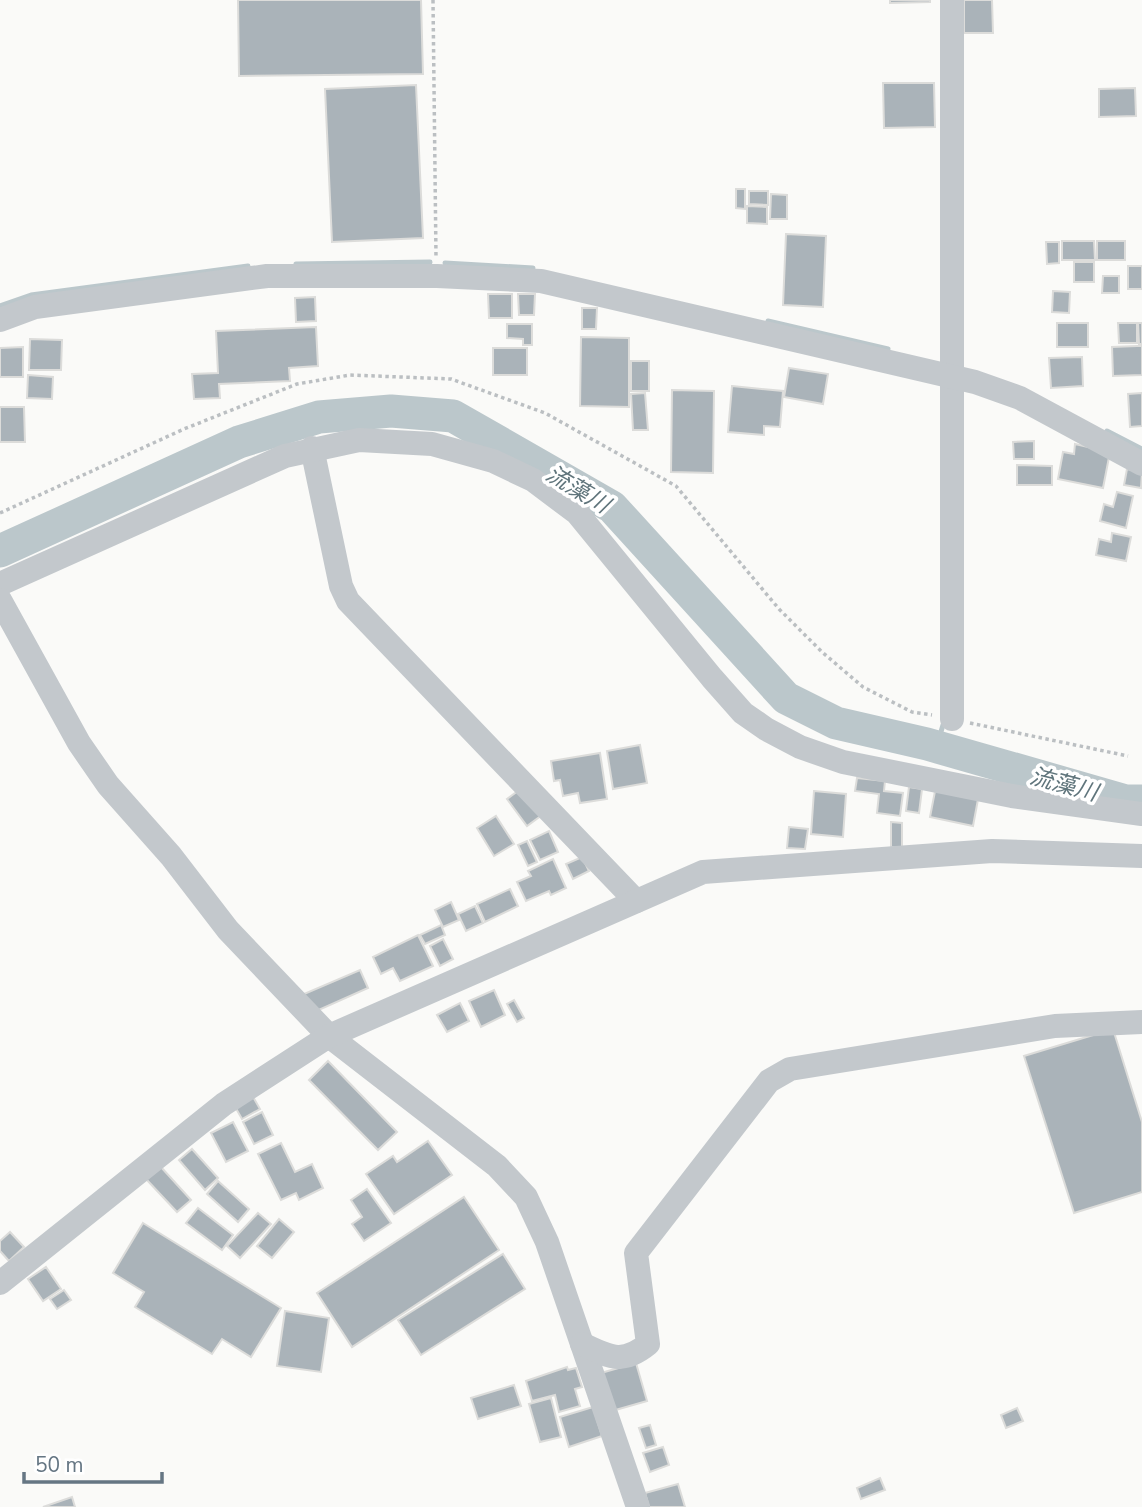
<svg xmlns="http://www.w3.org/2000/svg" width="1142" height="1507" viewBox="0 0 1142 1507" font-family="'Nunito Sans','Noto Sans JP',sans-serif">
	<rect width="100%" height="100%" fill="#fafaf8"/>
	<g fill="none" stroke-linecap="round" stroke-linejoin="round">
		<g stroke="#bbc7cb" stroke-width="5">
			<polyline points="445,263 533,268"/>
			<polyline points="296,264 430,262"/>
			<polyline points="0,306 31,295 248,266"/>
			<polyline points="768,321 888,349"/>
			<polyline points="1107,431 1142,449"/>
			<polyline points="927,744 940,735 943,725"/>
		</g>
		<polyline stroke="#bbc7cb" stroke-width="33" points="0,551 239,442 319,417 391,411 453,416 612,507 786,698 836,723 927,744 1126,801 1142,801"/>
	</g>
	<g fill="#aab3b9" stroke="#dcdcda" stroke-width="2">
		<polygon points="238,0 421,0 423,74 239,76"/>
		<polygon points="890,0 930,0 930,2 890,3"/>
		<polygon points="964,0 992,0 993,33 964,33"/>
		<polygon points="883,83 934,83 935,127 884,128"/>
		<polygon points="416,85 423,238 332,242 325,89"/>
		<polygon points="1135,88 1136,116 1099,117 1099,89"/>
		<polygon points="736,189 745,189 745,209 736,208"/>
		<polygon points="749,191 768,191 768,205 749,204"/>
		<polygon points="771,194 787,195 787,219 770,219"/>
		<polygon points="747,206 767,207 767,224 747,223"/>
		<polygon points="786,234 826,236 823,307 783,305"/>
		<polygon points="1062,241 1094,241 1095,260 1062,260"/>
		<rect x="1097" y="241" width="28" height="19"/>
		<polygon points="1046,242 1059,242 1059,263 1047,264"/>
		<rect x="1074" y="262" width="20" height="20"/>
		<rect x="1128" y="266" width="14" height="23"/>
		<polygon points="1103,276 1119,276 1119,293 1102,293"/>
		<polygon points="1053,291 1070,292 1069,313 1052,312"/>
		<polygon points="488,294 512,294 512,318 489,318"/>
		<polygon points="518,294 535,294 534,315 519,315"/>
		<polygon points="315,297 316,321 296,322 295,298"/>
		<polygon points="582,308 597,308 596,329 582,329"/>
		<rect x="1057" y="323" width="31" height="24"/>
		<polygon points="1118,323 1137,323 1137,343 1119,343"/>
		<polygon points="1138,323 1142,323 1142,344 1139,344"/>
		<polygon points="507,324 532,324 532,345 523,345 523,339 507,338"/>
		<polygon points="316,327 318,366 289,368 290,381 219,384 220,398 194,399 192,374 218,373 216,331"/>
		<polygon points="581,337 629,338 629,407 580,406"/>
		<polygon points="30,339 62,340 61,370 29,370"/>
		<polygon points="1137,346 1142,346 1142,375 1113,376 1112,347"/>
		<polygon points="23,347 23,377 0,377 0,348"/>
		<rect x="493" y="348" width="34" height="27"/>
		<polygon points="1082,357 1083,386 1051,388 1049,358"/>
		<rect x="631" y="361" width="18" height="30"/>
		<polygon points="789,368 828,374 823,404 784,397"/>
		<polygon points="28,375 53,377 52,399 27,398"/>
		<polygon points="732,386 783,391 780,427 764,426 764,435 728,432"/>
		<polygon points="672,390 714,391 713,473 671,472"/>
		<polygon points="645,393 648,430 633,430 631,394"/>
		<polygon points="1142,393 1142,426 1130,427 1128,394"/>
		<polygon points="0,407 24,407 25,442 0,442"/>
		<polygon points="1034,441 1034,459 1014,459 1013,442"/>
		<polygon points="1075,444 1110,452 1103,488 1058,479 1063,452 1074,454"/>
		<polygon points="1017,465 1052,466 1052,485 1017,485"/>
		<polygon points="1127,469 1142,472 1141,488 1124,485"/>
		<polygon points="1117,492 1133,496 1126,528 1100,521 1104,504 1113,507"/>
		<polygon points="1112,533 1131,537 1126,561 1096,555 1099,539 1111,542"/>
		<polygon points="640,745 647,783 613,789 607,751"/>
		<polygon points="600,753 607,799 580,803 578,793 563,796 560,780 554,781 551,761"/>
		<polygon points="857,778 885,781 884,791 903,793 900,816 877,813 879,794 855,791"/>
		<polygon points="936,786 979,794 973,826 930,817"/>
		<polygon points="909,787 922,789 919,813 906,811"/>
		<polygon points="522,788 542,815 527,826 507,799"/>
		<polygon points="814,791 846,794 843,837 811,834"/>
		<polygon points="496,816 514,844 494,856 477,828"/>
		<polygon points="891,822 902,823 902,848 891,847"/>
		<polygon points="789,827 808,829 805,849 787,848"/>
		<polygon points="549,831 558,852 540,860 530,840"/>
		<polygon points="527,841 537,862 528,866 518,845"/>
		<polygon points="582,857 589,871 573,879 566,864"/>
		<polygon points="553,859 566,888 551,895 549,891 526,901 517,882 531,876 528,871"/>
		<polygon points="510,889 518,906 485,922 477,904"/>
		<polygon points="451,902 459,920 443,927 435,910"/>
		<polygon points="475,906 483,923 466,931 458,914"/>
		<polygon points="441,925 445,935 425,944 420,935"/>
		<polygon points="418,935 433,966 400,981 393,968 381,974 373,957"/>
		<polygon points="443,939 453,959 440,966 430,946"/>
		<polygon points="360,970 368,988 312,1013 304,994"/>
		<polygon points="494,990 505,1015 481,1027 469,1001"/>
		<polygon points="514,1000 524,1018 517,1022 507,1004"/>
		<polygon points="460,1003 469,1021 447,1032 437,1015"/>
		<polygon points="1113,1029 1142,1122 1142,1192 1074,1213 1024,1056"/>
		<polygon points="328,1061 397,1132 378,1150 309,1080"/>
		<polygon points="252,1095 260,1109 242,1119 234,1105"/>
		<polygon points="262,1112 273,1135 254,1144 243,1122"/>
		<polygon points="233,1122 248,1151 226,1162 211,1133"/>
		<polygon points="428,1141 452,1175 394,1214 366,1174 393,1156 397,1162"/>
		<polygon points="281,1143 295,1172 312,1164 323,1188 299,1200 296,1193 281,1200 258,1154"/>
		<polygon points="192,1149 218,1178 205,1190 179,1160"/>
		<polygon points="160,1166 191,1200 177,1212 146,1179"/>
		<polygon points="218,1181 249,1209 238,1222 207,1194"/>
		<polygon points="367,1189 391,1223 364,1241 352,1224 362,1217 351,1200"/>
		<polygon points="464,1197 499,1250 352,1347 317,1293"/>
		<polygon points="198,1208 233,1235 222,1250 186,1223"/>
		<polygon points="258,1213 271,1224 240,1258 227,1246"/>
		<polygon points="279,1219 294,1232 272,1258 257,1246"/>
		<polygon points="143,1223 281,1308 251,1357 222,1339 212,1354 135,1307 144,1292 113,1273"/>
		<polygon points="10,1232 24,1247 9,1261 0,1251 0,1241"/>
		<polygon points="503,1254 525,1289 421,1355 398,1320"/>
		<polygon points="46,1267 61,1289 43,1301 28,1279"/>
		<polygon points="64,1290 71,1300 57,1309 50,1299"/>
		<polygon points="285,1311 329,1318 321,1372 277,1366"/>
		<polygon points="636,1363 647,1401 612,1411 601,1373"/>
		<polygon points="567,1367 568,1370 576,1368 582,1387 575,1389 580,1406 559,1412 555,1395 532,1401 526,1381"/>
		<polygon points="514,1385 521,1406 478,1419 471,1398"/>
		<polygon points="551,1398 561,1437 540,1442 529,1404"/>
		<polygon points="593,1407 602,1436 569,1447 560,1417"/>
		<polygon points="1017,1408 1023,1421 1006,1428 1001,1415"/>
		<polygon points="650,1425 656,1445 646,1448 639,1428"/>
		<polygon points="663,1447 669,1465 650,1472 643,1453"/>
		<polygon points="880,1478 885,1490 861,1499 857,1488"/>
		<polygon points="678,1484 685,1507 649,1507 645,1493"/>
		<polygon points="72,1497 75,1507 43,1507"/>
	</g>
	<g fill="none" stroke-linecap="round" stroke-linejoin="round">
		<g stroke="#bbbfc2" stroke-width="3.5" stroke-dasharray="3.5 3.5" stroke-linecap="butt">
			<polyline points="433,0 436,257"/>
			<polyline points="0,513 184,429 297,384 350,375 451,379 545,413 676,486 779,609 822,652 863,687 912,712 932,715"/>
			<polyline points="970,723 1128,756"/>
		</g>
		<g stroke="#c3c8cc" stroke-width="24">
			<polyline points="952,0 952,719"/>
			<polyline points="0,320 35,307 267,276 437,276 541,281 975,382 1020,398 1142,464"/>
			<polyline points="312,448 341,586 348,601 636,901"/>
			<polyline points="0,584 285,456 359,440 432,444 493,461 533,480 577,513 712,678 743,713 766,729 800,747 843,762 1012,796 1142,814"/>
			<polyline points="0,600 79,743 108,785 171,856 228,930 329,1036 497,1166 526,1197 547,1242 638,1507"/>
			<polyline points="0,1283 224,1104 329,1036 703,872 992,851 1142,856"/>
			<path d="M582 1344C610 1357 622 1365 648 1344L636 1253 769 1081 790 1069 1055 1026 1142 1022"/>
		</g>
	</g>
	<g text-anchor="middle" stroke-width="7" stroke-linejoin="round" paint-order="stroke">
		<g font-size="23" font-style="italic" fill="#60757c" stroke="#fff">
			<text transform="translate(578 489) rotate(31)" y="8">流藻川</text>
			<text transform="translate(1064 784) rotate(15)" y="8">流藻川</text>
		</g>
	</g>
	<path d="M24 1472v10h138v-10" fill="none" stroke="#657683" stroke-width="3.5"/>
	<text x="35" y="1472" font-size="21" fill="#657683" stroke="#ffffff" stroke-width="5" paint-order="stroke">50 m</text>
</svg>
